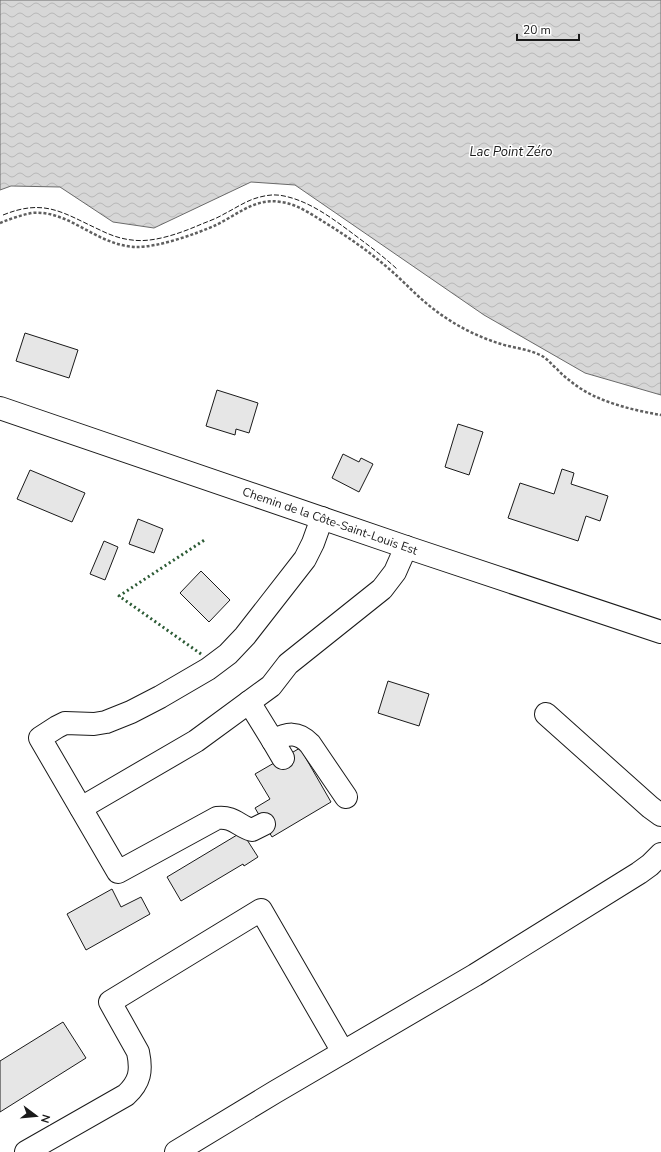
<svg xmlns="http://www.w3.org/2000/svg" width="661" height="1152" viewBox="0 0 661 1152" font-family="'Nunito Sans',sans-serif">
	<defs>
		<pattern id="water-waves" width="16" height="10" patternUnits="userSpaceOnUse"><rect width="16" height="10" fill="#d7d7d7"/><path d="M0 5q4-4 8 0t8 0" fill="none" stroke="#b8b8b8"/></pattern>
	</defs>
	<rect width="100%" height="100%" fill="#fff"/>
	<polygon fill="url(#water-waves)" stroke="#6a6a6a" points="0,0 661,0 661,395 585,373 484,315 295,185 251,182 154,228 113,222 60,187 11,186 0,190"/>
	<g fill="#e6e6e6" stroke="#1a1a1a">
		<polygon points="25,333 78,350 69,378 16,361"/>
		<polygon points="217,390 258,403 249,433 236,429 235,435 206,426"/>
		<polygon points="458,424 483,432 469,475 445,467"/>
		<polygon points="343,454 359,462 361,458 373,464 359,492 332,478"/>
		<polygon points="562,469 574,473 571,484 608,496 600,521 586,516 578,541 508,518 520,483 554,494"/>
		<polygon points="30,470 85,493 72,522 17,499"/>
		<polygon points="138,519 163,529 154,553 129,544"/>
		<polygon points="104,541 118,547 105,580 90,574"/>
		<polygon points="201,571 230,600 209,622 180,593"/>
		<polygon points="388,681 429,694 419,726 378,713"/>
		<polygon points="300,748 331,802 272,837 255,808 270,799 255,774"/>
		<polygon points="242,832 258,857 244,866 243,864 181,901 167,877"/>
		<polygon points="112,889 121,907 141,897 150,914 86,950 67,914"/>
		<polygon points="63,1022 86,1058 0,1112 0,1061"/>
	</g>
	<g fill="none" stroke-linecap="round" stroke-linejoin="round">
		<g stroke="#1a1a1a" stroke-width="24">
			<g id="minor">
				<polyline points="0,408 406,547 661,632"/>
				<path d="M249 702 273 741C287 733 298 731 310 744L346 797"/>
				<polyline points="546,714 650,807 661,815"/>
				<polyline points="273,741 283,758"/>
				<polyline points="81,808 196,741 271,686 288,664 382,589 395,572 406,547"/>
				<path d="M264 824 252 830C238 826 234 816 217 818L118 872 40 738 57 727 65 723 94 724 106 722 131 712 160 697 208 669 228 654 245 636 305 559 313 543 322 518"/>
				<path d="M26 1152 126 1095C140 1082 142 1071 138 1052L110 1002 261 910 343 1052"/>
				<polyline points="176,1152 275,1092 475,975 639,873 650,865 661,854"/>
			</g>
		</g>
		<path stroke="#5f5f5f" stroke-width="2.5" stroke-dasharray="3 2" stroke-linecap="butt" d="M0 223C10 219 21 215 32 213 61 210 86 233 112 242 120 245 129 247 137 247 159 247 196 234 216 225 237 215 256 197 281 202 297 204 311 214 324 222 350 238 374 255 396 275 409 287 421 300 435 310 454 325 478 337 501 344 514 348 528 349 540 355 547 358 551 364 557 369 562 375 568 379 574 384 598 402 632 410 661 415"/>
		<use href="#minor" stroke="#fff" stroke-width="22"/>
		<polyline stroke="#2b5a34" stroke-width="3" stroke-dasharray="2 3" stroke-linecap="butt" points="201,654 119,596 206,539"/>
		<path stroke="#1a1a1a" stroke-width="1" stroke-dasharray="5 2" stroke-linecap="butt" d="M3 215C45 198 63 213 100 230 110 235 121 239 132 240 152 243 178 234 197 226 206 222 216 219 224 214 236 208 247 200 260 197 268 195 275 194 284 196 309 201 332 218 352 233 368 245 383 256 397 269"/>
	</g>
	<g text-anchor="middle" stroke-width="3" stroke-linejoin="round" paint-order="stroke">
		<g font-size="12" fill="#1a1a1a" stroke="#fff">
			<text transform="translate(330 521) rotate(19)" y="4">Chemin de la Côte-Saint-Louis Est</text>
		</g>
		<g font-size="13" font-style="italic" fill="#1a1a1a" stroke="#fff">
			<text x="511" y="156">Lac Point Zéro</text>
		</g>
	</g>
	<g transform="translate(36 1116) rotate(106)" stroke="#ffffff" stroke-width="3" paint-order="stroke">
	<path d="M0-3L7 15L0 10L-7 15Z" fill="#1a1a1a"/>
	<text y="-6" font-size="11" font-weight="bold" text-anchor="middle" fill="#1a1a1a">N</text>
	</g>
	<path d="M517 34v6h62v-6" fill="none" stroke="#1a1a1a" stroke-width="2"/>
	<text x="523" y="34" font-size="12" fill="#1a1a1a" stroke="#ffffff" stroke-width="3" paint-order="stroke">20 m</text>
</svg>
